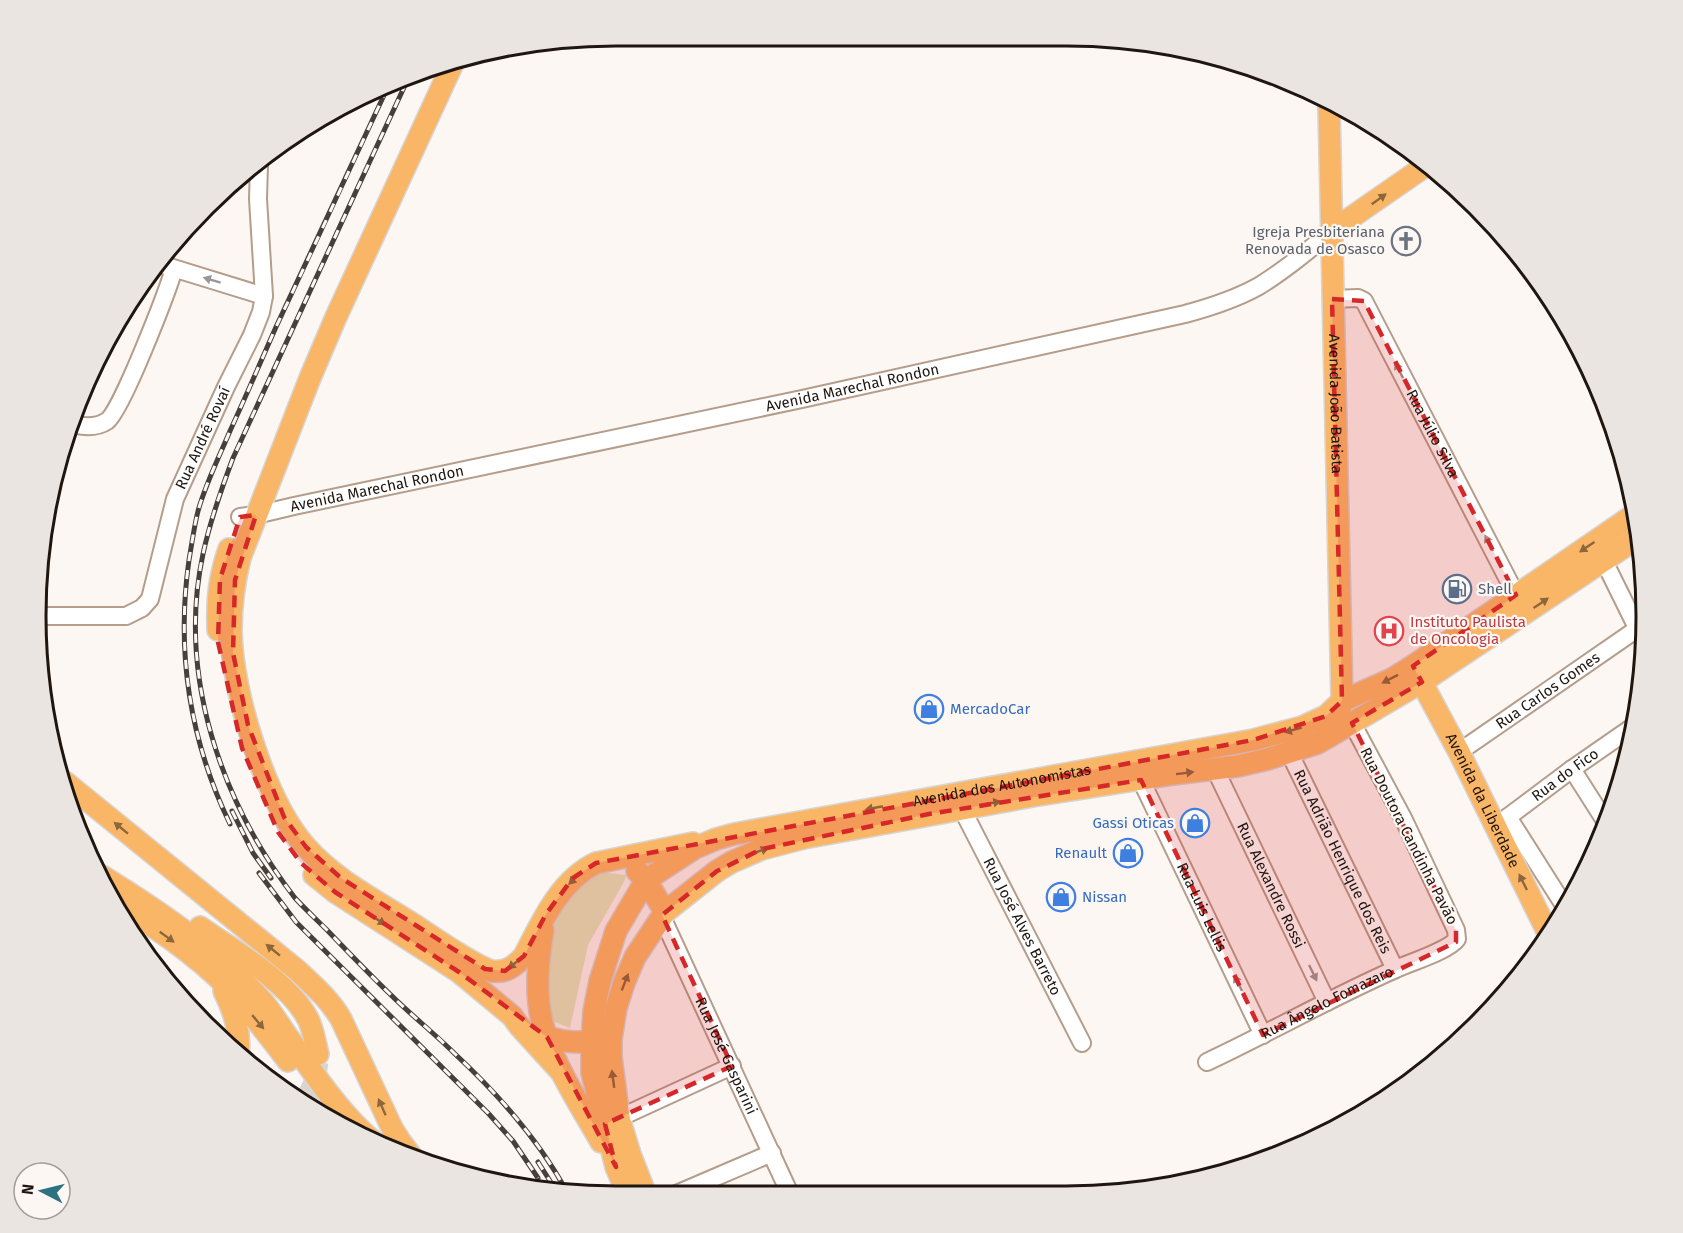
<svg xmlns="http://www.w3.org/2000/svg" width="1683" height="1233" viewBox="0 0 1683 1233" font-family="'Fira Sans',sans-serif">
	<rect width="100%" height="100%" fill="#fcf7f3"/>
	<polygon fill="#e1e6bd" points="601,872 626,875 625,880 588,945 570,1028 550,1020 546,941 559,907 586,879"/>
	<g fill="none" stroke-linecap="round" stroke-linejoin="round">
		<polyline stroke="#dbd5d1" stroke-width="21" stroke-dasharray="21 10" stroke-linecap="butt" points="305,1101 315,1081 318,1062"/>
		<g stroke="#b59d8b" stroke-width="20">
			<g id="minor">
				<polyline points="160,264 264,296"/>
				<path id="s1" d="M1332 299 1358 298 1364 301 1516 595"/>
				<path d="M76 425C86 427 98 427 107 421 122 410 167 292 174 269"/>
				<path id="s2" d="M240 517 256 515 294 506 802 399 1185 314C1211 307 1236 299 1259 286 1285 270 1309 250 1333 230"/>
				<polyline points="1604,561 1644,642"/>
				<path id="s3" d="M41 616H126L142 608 150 599 175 499 226 387 252 335 261 312 264 296 258 199 259 165"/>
				<path id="s4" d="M1289 752 1395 969"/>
				<path id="s5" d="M1459 752 1637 629"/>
				<path id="s6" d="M1215 769 1327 1002"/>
				<polyline points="1572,769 1607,824"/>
				<path id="s7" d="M1141 780 1263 1035"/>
				<path id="s8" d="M962 809 1082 1043"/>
				<polyline points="1508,817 1567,910"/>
				<path id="s9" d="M1496 826 1572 769 1634 726"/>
				<path id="s10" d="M662 917 790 1194"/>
				<path id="s11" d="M1207 1062C1271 1032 1332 997 1396 969 1411 962 1448 951 1457 939L1456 930 1403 818 1352 723"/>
				<polyline points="619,1118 732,1066"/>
				<polyline points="674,1195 772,1153"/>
			</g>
		</g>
		<g stroke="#d7d5d4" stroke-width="24">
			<g id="major">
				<path d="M454 61 336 317 310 378 240 558C234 582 231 606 231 631 232 692 265 801 306 847 335 880 377 901 413 924 436 939 466 961 491 971 506 973 514 967 524 956 542 922 559 881 596 863L693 843"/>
				<path id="s12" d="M1329 107 1342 701 1339 714"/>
				<polyline points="1333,230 1424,167"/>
				<path d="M218 630C217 600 219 578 229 549"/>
				<path id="s13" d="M1415 670 1459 752 1549 935"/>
				<path d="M65 782 298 971C314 986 330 1000 341 1019L392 1128 400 1141 412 1157"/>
				<polyline points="637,871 646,880 665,912"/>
				<polyline points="314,875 335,892 459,972 512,1016 520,1027 562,1073"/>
				<path d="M102 876C160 912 218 951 264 1003 273 1014 280 1026 288 1037 314 1074 340 1114 375 1143"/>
				<path d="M119 905C162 931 205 961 239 999 256 1019 272 1040 288 1061"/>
				<path d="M200 927C233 950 289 982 308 1019 313 1029 315 1042 318 1054"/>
				<path d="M543 930C538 960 535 991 542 1022 552 1063 580 1105 601 1142"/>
				<path d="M224 991C234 1012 241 1031 238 1056"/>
				<path d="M538 1032C558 1044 582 1043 604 1040"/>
				<path id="s14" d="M628 1195 616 1167 592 1073V1041L594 1011 600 981 616 931 646 880 695 848 716 839 734 834 1253 740 1302 727 1326 716 1342 701 1392 679 1413 666 1635 514"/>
				<polyline points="646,1195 630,1154 619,1118 611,1057 611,1039 616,1008 624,983 635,957 665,912 717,871 732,862 762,849 804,838 1033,796 1174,774 1238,766 1268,759 1318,743 1422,682 1639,537"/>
			</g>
		</g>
		<use href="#minor" stroke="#fff" stroke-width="16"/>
		<use href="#major" stroke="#fab667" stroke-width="21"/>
		<g stroke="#473f39" stroke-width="5">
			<g id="rail">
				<path d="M406 83 233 458C221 490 210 521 203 554 177 675 221 802 295 898 305 909 317 920 327 930 348 952 369 974 391 995 411 1015 434 1033 454 1053 498 1094 540 1141 568 1194"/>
				<polyline points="232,811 253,853 271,878"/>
				<path d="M230 824C190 741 176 651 189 560 192 543 194 527 198 511 206 483 219 457 230 431 246 396 261 361 276 327 313 249 349 171 385 93"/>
				<polyline points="259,873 296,922 488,1113 513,1141 538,1178"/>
				<polyline points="538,1162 557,1192"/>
			</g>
		</g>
		<use href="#rail" stroke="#fcf7f3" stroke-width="3" stroke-dasharray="9" stroke-linecap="butt"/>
	</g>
	<defs><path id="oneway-solid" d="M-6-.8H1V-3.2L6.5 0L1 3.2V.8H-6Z" transform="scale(1.5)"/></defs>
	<g fill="#8c663c">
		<use href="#oneway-solid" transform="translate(1379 199) rotate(-36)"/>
		<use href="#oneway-solid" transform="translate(1587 547) rotate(146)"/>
		<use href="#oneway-solid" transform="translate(1541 603) rotate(-34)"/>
		<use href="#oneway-solid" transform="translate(1390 679) rotate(153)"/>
		<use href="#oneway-solid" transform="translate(1293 730) rotate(165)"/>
		<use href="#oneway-solid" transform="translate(1185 773) rotate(-7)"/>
		<use href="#oneway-solid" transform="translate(992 803) rotate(-10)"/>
		<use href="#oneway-solid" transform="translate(874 808) rotate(169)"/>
		<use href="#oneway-solid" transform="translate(121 828) rotate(-141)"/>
		<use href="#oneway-solid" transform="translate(760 851) rotate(-20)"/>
		<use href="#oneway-solid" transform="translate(575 878) rotate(135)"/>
		<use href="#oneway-solid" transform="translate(1523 882) rotate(-116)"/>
		<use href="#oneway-solid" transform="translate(378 920) rotate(33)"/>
		<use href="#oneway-solid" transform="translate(167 937) rotate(36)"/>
		<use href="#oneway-solid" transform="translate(273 950) rotate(-141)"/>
		<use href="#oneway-solid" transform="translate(515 963) rotate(141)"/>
		<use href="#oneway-solid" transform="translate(625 982) rotate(-69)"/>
		<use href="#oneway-solid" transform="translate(258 1022) rotate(50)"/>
		<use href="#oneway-solid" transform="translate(613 1079) rotate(-98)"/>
		<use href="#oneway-solid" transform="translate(382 1107) rotate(-114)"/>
	</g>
	<g fill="#9a9693">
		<use href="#oneway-solid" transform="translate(212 280) rotate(-163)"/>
		<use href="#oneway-solid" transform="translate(1399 370) rotate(-117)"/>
		<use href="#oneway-solid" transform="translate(1489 543) rotate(-117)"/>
		<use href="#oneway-solid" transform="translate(1313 973) rotate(64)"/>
		<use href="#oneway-solid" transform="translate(1238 983) rotate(-116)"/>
	</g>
	<path fill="#d62828" fill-opacity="0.2" stroke="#d62828" stroke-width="4.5" stroke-dasharray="12 8" stroke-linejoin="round" d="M1332 299 1364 301 1516 595 1413 666 1422 682 1352 723 1456 930V942L1263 1035 1141 780 929 814 762 849 717 871 662 915 732 1066 605 1124 616 1167 547 1037 459 972 335 892 301 863 278 832 242 748 218 642 220 579 240 517 256 515 235 580 233 653 248 725 284 817 306 847 341 878 485 969 505 971 524 956 546 914 573 878 596 863 1253 740 1326 716 1342 701Z"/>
	<defs>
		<g id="church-ring" transform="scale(1.5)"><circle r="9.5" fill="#fcf7f3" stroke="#6b7280" stroke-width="1.5"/><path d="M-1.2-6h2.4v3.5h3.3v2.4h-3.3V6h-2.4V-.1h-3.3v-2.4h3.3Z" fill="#6b7280"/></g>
		<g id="fuel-ring" transform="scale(1.5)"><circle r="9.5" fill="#fcf7f3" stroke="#5c6f8a" stroke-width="1.5"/><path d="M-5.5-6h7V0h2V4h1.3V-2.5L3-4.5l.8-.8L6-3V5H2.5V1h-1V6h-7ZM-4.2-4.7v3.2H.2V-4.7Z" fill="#5c6f8a"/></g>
		<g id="hospital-ring" transform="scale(1.5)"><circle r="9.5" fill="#fcf7f3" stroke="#e0444e" stroke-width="1.5"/><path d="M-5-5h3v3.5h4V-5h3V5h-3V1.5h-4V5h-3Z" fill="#e0444e"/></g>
		<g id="shop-ring" transform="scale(1.5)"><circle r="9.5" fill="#fcf7f3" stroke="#3f7fe0" stroke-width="1.5"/><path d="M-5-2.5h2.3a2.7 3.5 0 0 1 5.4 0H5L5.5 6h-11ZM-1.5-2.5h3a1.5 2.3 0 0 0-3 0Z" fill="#3f7fe0"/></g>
	</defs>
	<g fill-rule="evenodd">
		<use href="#church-ring" x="1406" y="241"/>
		<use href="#fuel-ring" x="1457" y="589"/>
		<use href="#hospital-ring" x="1389" y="631"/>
		<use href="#shop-ring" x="929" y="709"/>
		<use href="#shop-ring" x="1195" y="823"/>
		<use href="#shop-ring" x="1128" y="853"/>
		<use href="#shop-ring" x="1061" y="897"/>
	</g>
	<g text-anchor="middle" stroke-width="4.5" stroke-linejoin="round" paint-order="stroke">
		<g font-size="15" fill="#5b616d" stroke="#fcf7f3" text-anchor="end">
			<text x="1385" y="237">Igreja Presbiteriana<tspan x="1385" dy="17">Renovada de Osasco</tspan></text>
		</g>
		<g font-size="15" fill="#1f1610" stroke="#fcf7f3">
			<text dy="5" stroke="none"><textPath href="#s2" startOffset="626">Avenida Marechal Rondon</textPath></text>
			<text dy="5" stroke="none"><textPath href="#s12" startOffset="297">Avenida João Batista</textPath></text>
			<text dy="5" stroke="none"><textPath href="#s1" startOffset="182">Rua Júlio Silva</textPath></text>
			<text dy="5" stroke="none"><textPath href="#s3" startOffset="285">Rua André Rovaí</textPath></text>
			<text dy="5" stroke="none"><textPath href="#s2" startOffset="140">Avenida Marechal Rondon</textPath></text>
			<text dy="5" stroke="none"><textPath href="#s5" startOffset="108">Rua Carlos Gomes</textPath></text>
			<text dy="5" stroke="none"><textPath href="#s9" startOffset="86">Rua do Fico</textPath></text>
			<text dy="5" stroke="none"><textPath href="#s14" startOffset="704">Avenida dos Autonomistas</textPath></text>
			<text dy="5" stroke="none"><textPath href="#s13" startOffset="147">Avenida da Liberdade</textPath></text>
			<text transform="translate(1409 836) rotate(63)" y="5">Rua Doutora Candinha Pavão</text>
			<text dy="5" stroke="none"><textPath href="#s4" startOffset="122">Rua Adrião Henrique dos Reis</textPath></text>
			<text dy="5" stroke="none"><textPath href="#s6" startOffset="129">Rua Alexandre Rossi</textPath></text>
			<text dy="5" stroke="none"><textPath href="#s7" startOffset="141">Rua Luis Lellis</textPath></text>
			<text dy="5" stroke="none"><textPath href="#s8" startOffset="132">Rua José Alves Barreto</textPath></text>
			<text dy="5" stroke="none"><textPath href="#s11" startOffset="134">Rua Ângelo Fomazaro</textPath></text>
			<text dy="5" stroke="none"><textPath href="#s10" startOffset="153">Rua José Gasparini</textPath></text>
		</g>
		<g font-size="15" fill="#4e5e75" stroke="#fcf7f3" text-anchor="start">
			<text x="1478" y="594">Shell</text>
		</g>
		<g font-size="15" fill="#be3a42" stroke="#fcf7f3" text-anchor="start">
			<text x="1410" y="627">Instituto Paulista<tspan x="1410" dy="17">de Oncologia</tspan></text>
		</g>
		<g font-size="15" fill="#366cbe" stroke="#fcf7f3" text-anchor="start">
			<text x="950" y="714">MercadoCar</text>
			<text x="1174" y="828" text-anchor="end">Gassi Oticas</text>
			<text x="1107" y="858" text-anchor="end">Renault</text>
			<text x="1082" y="902">Nissan</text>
		</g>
	</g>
	<path d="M0 0H1683V1233H0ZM616 46H1066A570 570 0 0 1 1636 616V616A570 570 0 0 1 1066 1186H616A570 570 0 0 1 46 616V616A570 570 0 0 1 616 46Z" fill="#eae5e1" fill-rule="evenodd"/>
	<path fill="none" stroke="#1f1610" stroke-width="3" d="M616 46H1066A570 570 0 0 1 1636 616V616A570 570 0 0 1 1066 1186H616A570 570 0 0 1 46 616V616A570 570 0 0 1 616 46Z"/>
	<g transform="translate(42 1191) rotate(277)"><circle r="28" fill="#fcf7f3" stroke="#a49d98" stroke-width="1.5"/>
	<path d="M0-4.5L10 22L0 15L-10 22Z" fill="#2d7281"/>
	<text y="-9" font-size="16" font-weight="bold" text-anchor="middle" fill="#1f1610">N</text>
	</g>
</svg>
